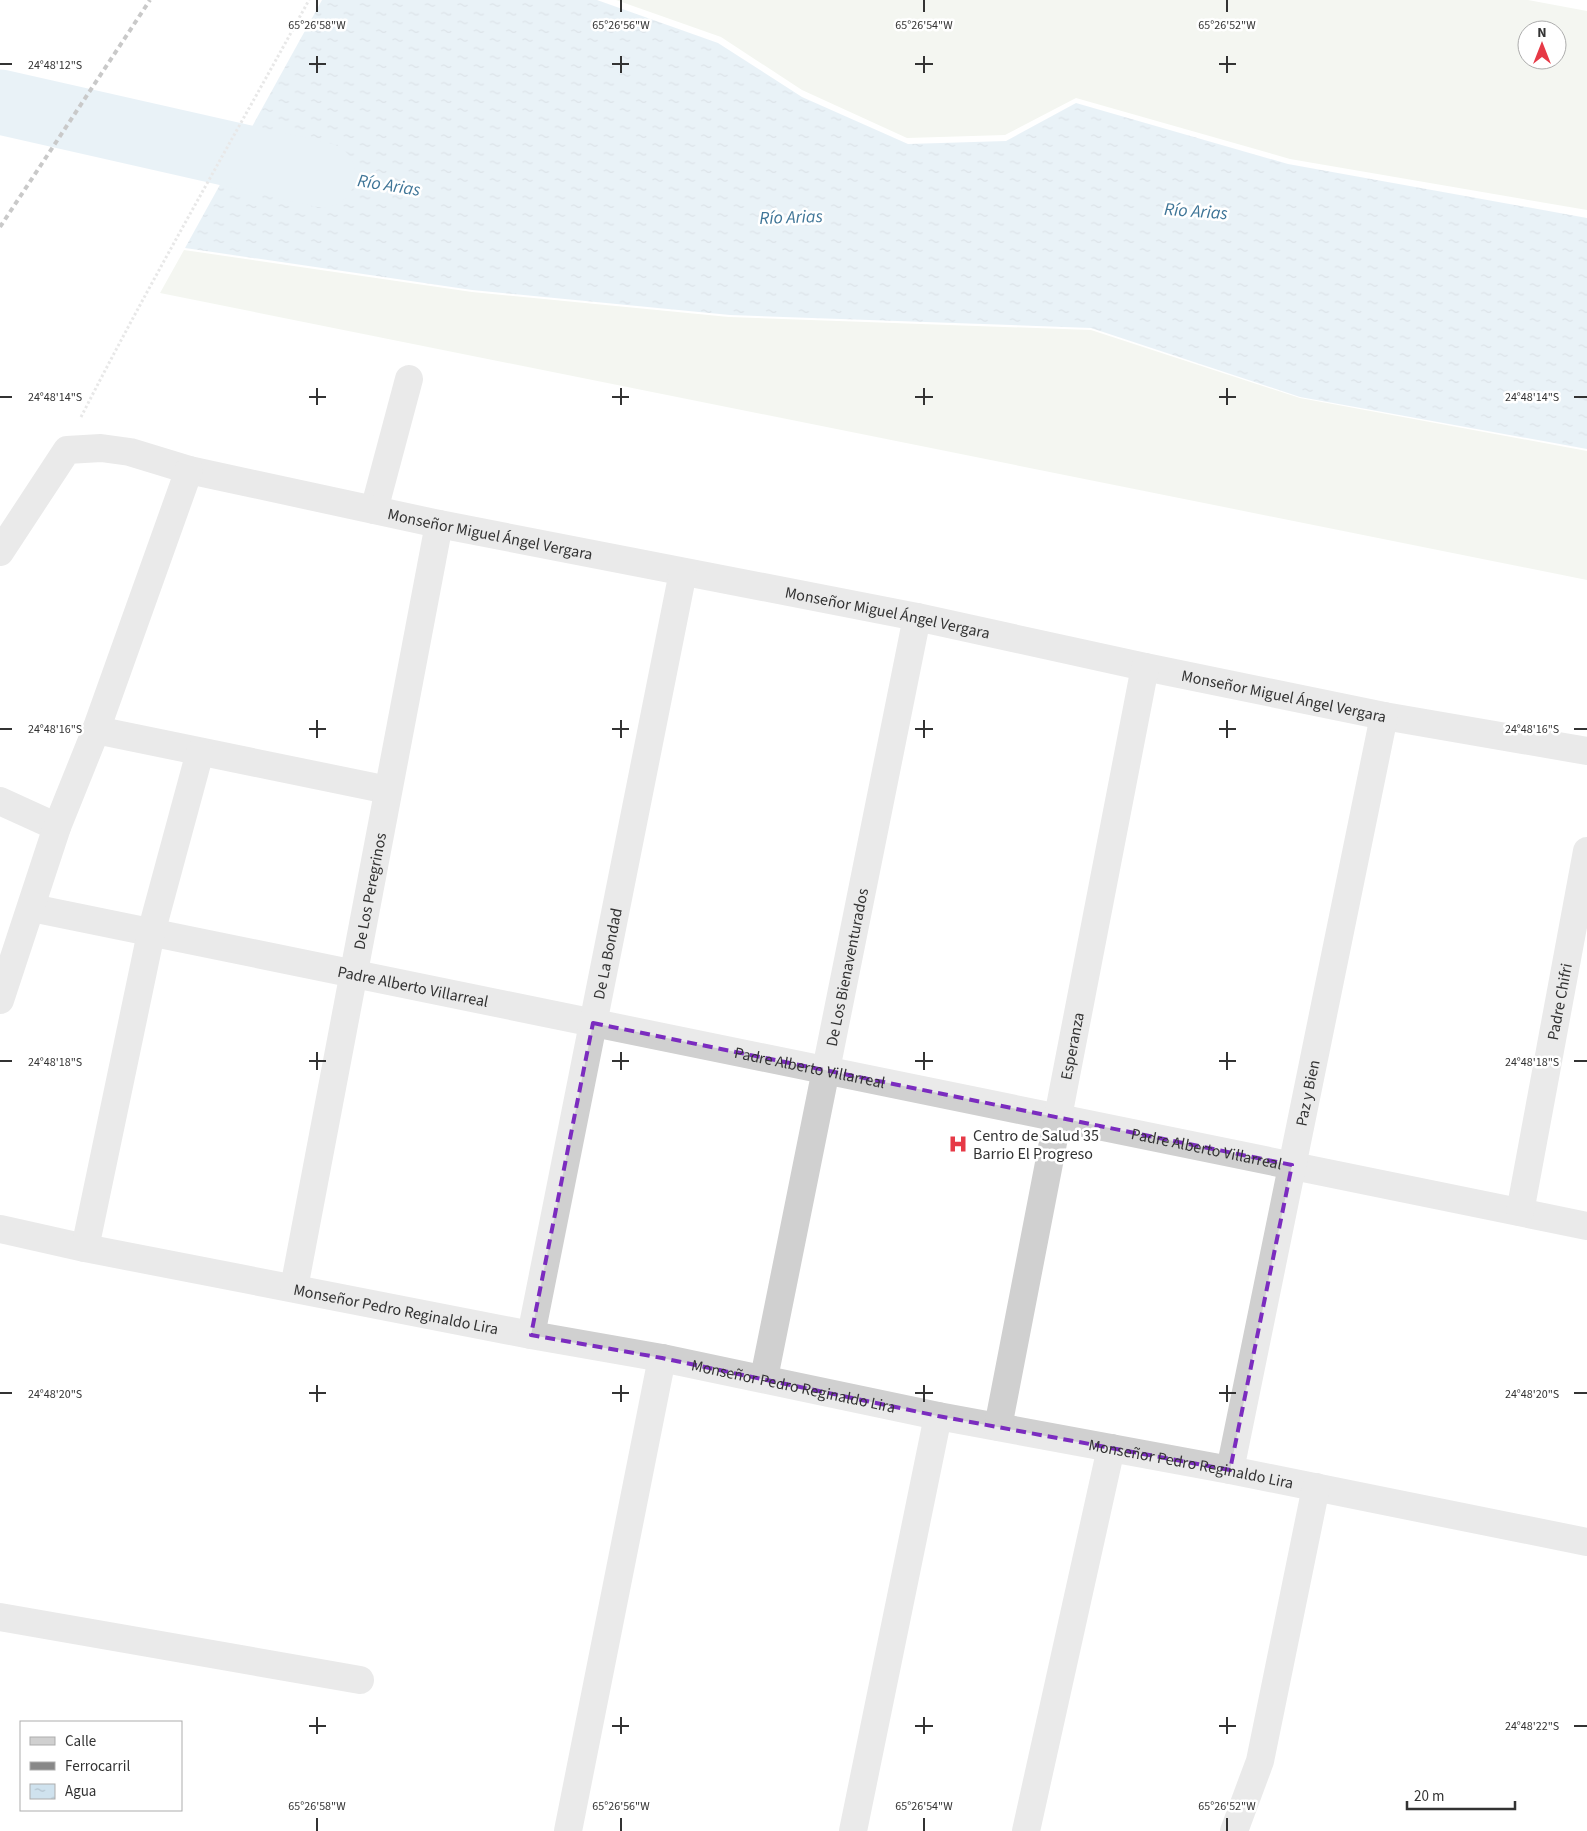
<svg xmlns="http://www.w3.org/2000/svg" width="1587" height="1831" viewBox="0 0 1587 1831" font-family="'Source Sans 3',sans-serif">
	<defs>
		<pattern id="water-ripples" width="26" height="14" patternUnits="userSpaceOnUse" patternTransform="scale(1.25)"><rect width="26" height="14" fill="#cfe2ee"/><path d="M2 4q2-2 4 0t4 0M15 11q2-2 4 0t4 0" fill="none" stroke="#b2c2cd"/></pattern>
	</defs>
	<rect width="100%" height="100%" fill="#fff"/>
	<g fill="#e6ecdf" fill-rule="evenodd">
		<path d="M616 0H1528L1587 11V210L1290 159 1076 98 1005 135 907 138 802 90 721 37ZM1527 30H1557V60H1527Z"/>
		<polygon points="184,250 472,292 729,317 1091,330 1300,398 1587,451 1587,580 160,293"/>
	</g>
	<polygon fill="url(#water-ripples)" points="322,0 597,0 718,43 802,97 908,144 1006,141 1076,103 1288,164 1587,218 1587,449 1300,397 1091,328 730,315 472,290 185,248"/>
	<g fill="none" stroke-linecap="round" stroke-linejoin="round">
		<polyline stroke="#cfe2ee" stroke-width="65" points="0,102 323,175"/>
		<path stroke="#cdcdcd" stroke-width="3" stroke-dasharray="2.5 2.5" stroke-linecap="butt" d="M81 417C153 276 233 139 309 0"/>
		<g stroke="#d0d0d0" stroke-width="28">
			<polyline points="374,510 409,379"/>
			<path id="s1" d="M0 552 67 450 101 448 130 452 189 470 439 524 917 617 1145 667 1384 716 1587 751"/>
			<polyline points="96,730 388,790"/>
			<polyline points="0,801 57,827"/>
			<path id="s2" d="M32 908 1587 1226"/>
			<polyline points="0,1000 57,827 96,730 189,470"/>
			<path id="s3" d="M1520 1212 1587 851"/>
			<path id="s4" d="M0 1229 85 1248 531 1335 662 1358 938 1416 1230 1470 1587 1542"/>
			<polyline points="85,1248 151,933 200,752"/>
			<path id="s5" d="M294 1288 439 524"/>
			<path id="s6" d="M531 1335 683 572"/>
			<path id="s7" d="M764 1378 917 617"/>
			<path id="s8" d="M998 1427 1145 667"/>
			<path id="s9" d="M1230 1470 1384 716"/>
			<polyline points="0,1617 360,1680"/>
			<polyline points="568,1831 662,1358"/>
			<polyline points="853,1831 938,1416"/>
			<polyline points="1026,1831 1111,1448"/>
			<polyline points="1234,1831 1260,1761 1316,1487"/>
		</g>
		<polyline stroke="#888" stroke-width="4" stroke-dasharray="5 4" stroke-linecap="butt" points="0,227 150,0"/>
	</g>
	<path d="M0 0H1587V1831H0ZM593 1023 1292 1165 1230 1470 938 1416 662 1358 531 1335Z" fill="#fff" fill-opacity=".55" fill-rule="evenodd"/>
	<path fill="none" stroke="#7b2cbf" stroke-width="4" stroke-dasharray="10 6" stroke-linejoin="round" d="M593 1023 1292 1165 1230 1470 938 1416 662 1358 531 1335Z"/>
	<path fill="none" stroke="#333" stroke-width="2" d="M317 0V12M621 0V12M924 0V12M1227 0V12M317 56V73M621 56V73M924 56V73M1227 56V73M0 64H12M309 64H326M612 64H629M915 64H933M1219 64H1236M317 388V405M621 388V405M924 388V405M1227 388V405M0 397H12M309 397H326M612 397H629M915 397H933M1219 397H1236M1574 397H1587M317 720V738M621 720V738M924 720V738M1227 720V738M0 729H12M309 729H326M612 729H629M915 729H933M1219 729H1236M1574 729H1587M317 1052V1070M621 1052V1070M924 1052V1070M1227 1052V1070M0 1061H12M309 1061H326M612 1061H629M915 1061H933M1219 1061H1236M1574 1061H1587M317 1385V1402M621 1385V1402M924 1385V1402M1227 1385V1402M0 1393H12M309 1393H326M612 1393H629M915 1393H933M1219 1393H1236M1574 1393H1587M317 1717V1734M621 1717V1734M924 1717V1734M1227 1717V1734M309 1726H326M612 1726H629M915 1726H933M1219 1726H1236M1574 1726H1587M317 1818V1831M621 1818V1831M924 1818V1831M1227 1818V1831"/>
	<defs>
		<g id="hospital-bare" transform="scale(1.5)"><path d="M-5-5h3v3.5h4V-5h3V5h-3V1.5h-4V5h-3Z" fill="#e63946" stroke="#fff" stroke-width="2.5" paint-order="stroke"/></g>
	</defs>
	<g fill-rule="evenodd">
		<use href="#hospital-bare" x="958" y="1144"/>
	</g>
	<g text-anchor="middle" stroke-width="5" stroke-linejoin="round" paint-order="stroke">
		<g font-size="16" fill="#333" stroke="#fff">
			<text dy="6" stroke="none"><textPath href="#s1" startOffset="555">Monseñor Miguel Ángel Vergara</textPath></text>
			<text dy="6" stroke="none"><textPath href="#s1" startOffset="960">Monseñor Miguel Ángel Vergara</textPath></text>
			<text dy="6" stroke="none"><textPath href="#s1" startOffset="1365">Monseñor Miguel Ángel Vergara</textPath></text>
			<text dy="6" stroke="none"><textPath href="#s5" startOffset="404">De Los Peregrinos</textPath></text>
			<text dy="6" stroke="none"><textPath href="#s6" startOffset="389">De La Bondad</textPath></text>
			<text dy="6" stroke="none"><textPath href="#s7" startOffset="419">De Los Bienaventurados</textPath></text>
			<text dy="6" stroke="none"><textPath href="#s2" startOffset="389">Padre Alberto Villarreal</textPath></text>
			<text dy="6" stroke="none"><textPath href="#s3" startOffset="214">Padre Chifri</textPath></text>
			<text dy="6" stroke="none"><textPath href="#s8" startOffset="388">Esperanza</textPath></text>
			<text dy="6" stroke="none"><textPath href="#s2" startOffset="794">Padre Alberto Villarreal</textPath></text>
			<text dy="6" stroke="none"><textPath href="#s9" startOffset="385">Paz y Bien</textPath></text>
			<text dy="6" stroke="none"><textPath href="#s2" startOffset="1199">Padre Alberto Villarreal</textPath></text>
			<text dy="6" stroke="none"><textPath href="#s4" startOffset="404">Monseñor Pedro Reginaldo Lira</textPath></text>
			<text dy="6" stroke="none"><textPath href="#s4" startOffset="809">Monseñor Pedro Reginaldo Lira</textPath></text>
			<text dy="6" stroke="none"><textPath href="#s4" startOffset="1214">Monseñor Pedro Reginaldo Lira</textPath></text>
		</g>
		<g font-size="16" fill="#333" stroke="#fff" text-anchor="start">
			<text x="973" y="1141">Centro de Salud 35<tspan x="973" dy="18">Barrio El Progreso</tspan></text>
		</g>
		<g font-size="18" font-style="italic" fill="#3f7597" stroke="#fff">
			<text transform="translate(389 185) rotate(9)" y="6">Río Arias</text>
			<text transform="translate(1196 211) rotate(4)" y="6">Río Arias</text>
			<text transform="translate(791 217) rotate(-2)" y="6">Río Arias</text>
		</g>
	</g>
	<g font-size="12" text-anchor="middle" fill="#333" stroke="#fff" stroke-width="5" stroke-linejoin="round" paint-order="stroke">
		<text x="317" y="29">65°26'58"W</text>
		<text x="621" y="29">65°26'56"W</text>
		<text x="924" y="29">65°26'54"W</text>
		<text x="1227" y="29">65°26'52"W</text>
		<text x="55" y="69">24°48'12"S</text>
		<text x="55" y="401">24°48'14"S</text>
		<text x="1532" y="401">24°48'14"S</text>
		<text x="55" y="733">24°48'16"S</text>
		<text x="1532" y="733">24°48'16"S</text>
		<text x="55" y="1066">24°48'18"S</text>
		<text x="1532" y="1066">24°48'18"S</text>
		<text x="55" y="1398">24°48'20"S</text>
		<text x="1532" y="1398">24°48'20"S</text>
		<text x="1532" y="1730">24°48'22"S</text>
		<text x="317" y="1810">65°26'58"W</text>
		<text x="621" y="1810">65°26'56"W</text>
		<text x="924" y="1810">65°26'54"W</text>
		<text x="1227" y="1810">65°26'52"W</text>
	</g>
	<rect x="20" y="1721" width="162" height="90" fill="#ffffff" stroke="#adadad"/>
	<rect x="30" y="1737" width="25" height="8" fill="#d0d0d0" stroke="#adadad"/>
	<text x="65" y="1746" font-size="15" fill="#333333">Calle</text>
	<rect x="30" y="1762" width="25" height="8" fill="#888888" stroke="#adadad"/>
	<text x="65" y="1771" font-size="15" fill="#333333">Ferrocarril</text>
	<rect x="30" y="1784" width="25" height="15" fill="url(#water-ripples)" stroke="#adadad"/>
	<text x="65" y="1796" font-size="15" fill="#333333">Agua</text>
	<g transform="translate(1542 45)"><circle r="24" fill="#ffffff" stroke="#adadad"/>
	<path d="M0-4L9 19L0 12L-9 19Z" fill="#e63946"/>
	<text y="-8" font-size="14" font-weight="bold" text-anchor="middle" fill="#333333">N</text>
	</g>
	<path d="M1407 1801v8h108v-8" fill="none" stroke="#333333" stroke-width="2.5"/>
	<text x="1414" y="1801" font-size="15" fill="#333333" stroke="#ffffff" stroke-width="4" paint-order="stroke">20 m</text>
</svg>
